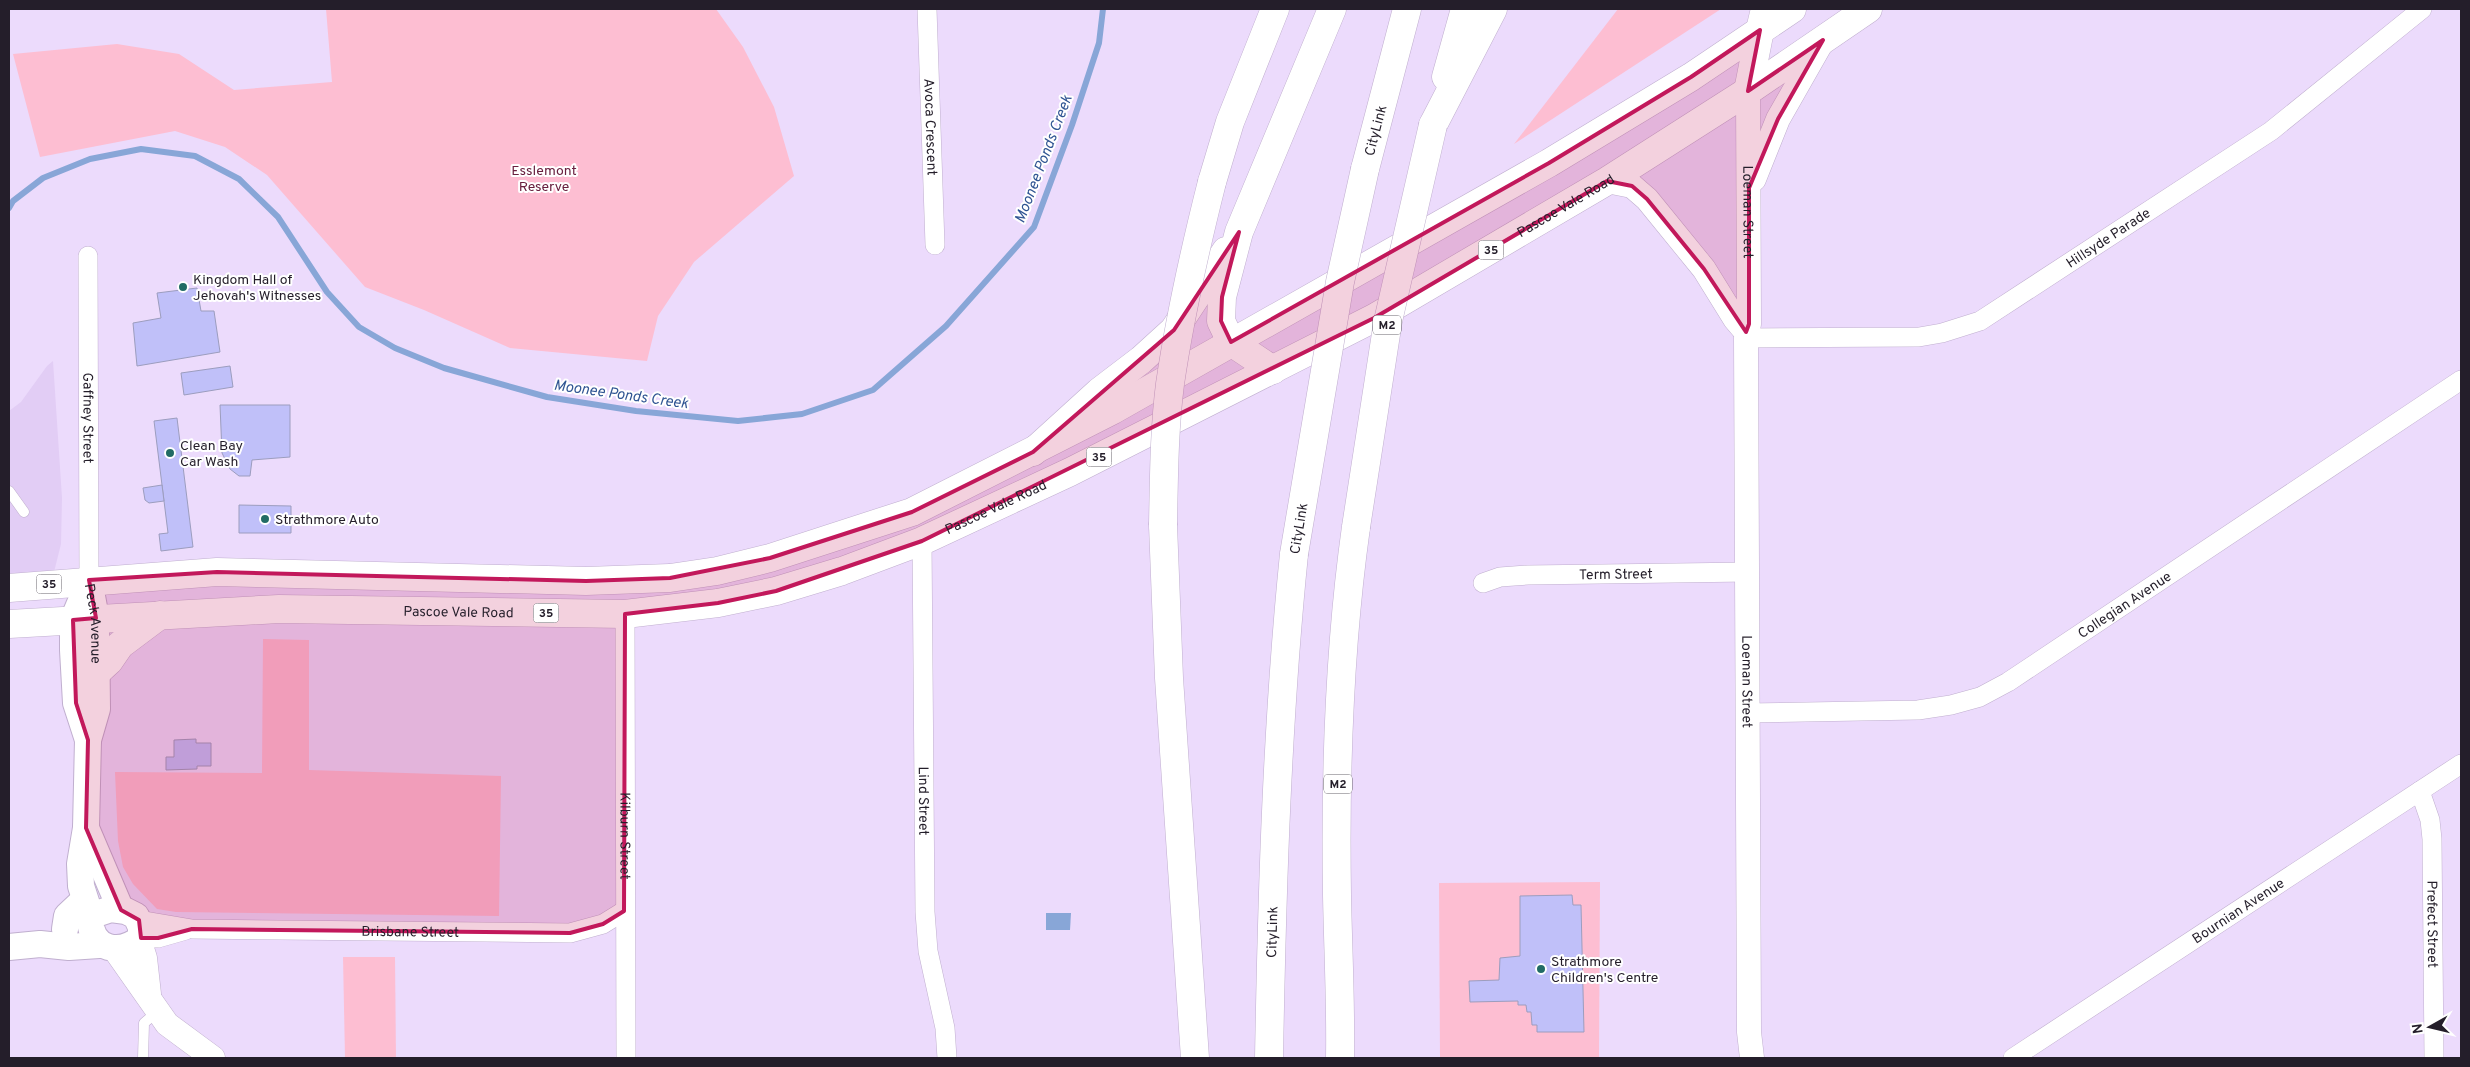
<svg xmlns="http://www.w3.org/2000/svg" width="2470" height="1067" viewBox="0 0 2470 1067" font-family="Overpass,sans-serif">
	<rect width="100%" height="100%" fill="#ecdbfc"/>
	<polygon fill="#e2cdf5" points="53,361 62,498 61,544 52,580 9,585 9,411 21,402 47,366"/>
	<g fill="#fdbed2">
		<polygon points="326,9 716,9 743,47 774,107 794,176 694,262 658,316 647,361 510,348 424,310 365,287 267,175 225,147 175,131 40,157 13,54 117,44 179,54 234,90 332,82"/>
		<polygon points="1618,9 1721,9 1514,144"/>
		<polygon points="263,639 309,640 309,770 501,776 499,916 176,912 157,909 133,884 123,867 118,841 115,772 262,773"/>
		<polygon points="1600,882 1599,1058 1440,1058 1439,883"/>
		<polygon points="343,957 395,957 396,1058 345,1058"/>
	</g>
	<polygon fill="#88a6d7" points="1046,913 1071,913 1070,930 1046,930"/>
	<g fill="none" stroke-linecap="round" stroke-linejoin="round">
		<polyline stroke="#88a6d7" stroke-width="6" points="9,208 13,201 43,178 90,159 141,149 195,156 239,179 278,217 327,292 359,327 395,348 444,368 547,397 636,411 738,421 802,414 873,390 946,326 1034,227 1072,125 1099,43 1103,9"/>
	</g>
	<g fill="#c0c0f9" stroke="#9c9dbe">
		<polygon points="197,288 201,311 214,311 220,352 137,366 133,323 161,318 157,293"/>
		<polygon points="230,366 233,387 184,395 181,373"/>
		<polygon points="220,405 290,405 290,457 252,460 250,476 239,476 230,469 222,453"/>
		<polygon points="177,418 193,547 161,551 159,534 168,533 154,421"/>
		<polygon points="162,485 164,501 149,503 145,500 143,488"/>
		<polygon points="239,505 291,506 291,533 239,533"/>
		<polygon points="196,739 196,743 211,743 211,766 197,766 197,769 166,770 166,757 174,757 174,740"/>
		<polygon points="1572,895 1573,905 1581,905 1584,1032 1537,1032 1537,1025 1532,1025 1531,1012 1527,1012 1526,1005 1518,1005 1518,1001 1470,1002 1469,981 1499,980 1500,958 1520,956 1520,896"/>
	</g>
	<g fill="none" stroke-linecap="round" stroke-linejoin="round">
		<g stroke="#c0afcf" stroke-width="11">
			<g id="service">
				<polyline points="9,491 24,512"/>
				<polyline points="143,1058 144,1023 157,1012"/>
			</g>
		</g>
		<g stroke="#c0afcf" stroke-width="20">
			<g id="minor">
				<path id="s1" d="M927 9 935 245"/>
				<path id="s2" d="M88 256 89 580"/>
				<path id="s3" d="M1746 338 1919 337 1942 333 1980 321 2271 131 2422 9"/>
				<path id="s4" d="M922 541 925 912 928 951 945 1028 947 1058"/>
				<path id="s5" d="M1483 583 1500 577 1528 575 1749 572"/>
				<path id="s6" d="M625 614 626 1058"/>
				<path id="s7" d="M1748 713 1918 710 1951 705 1980 697 2008 682 2461 380"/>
				<path id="s8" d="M2420 791 2430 820 2432 839 2434 1058"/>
				<path id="s9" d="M139 920 192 929 570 933 603 924 624 911"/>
				<polyline points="141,938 158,938 186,930"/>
				<path id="s10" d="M2013 1058 2461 764"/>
			</g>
		</g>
		<g stroke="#c0afcf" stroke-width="25">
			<g id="tertiary">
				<path id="s11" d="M1748 91 1749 324 1746 338 1749 1032 1752 1058"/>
				<polyline points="1754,179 1778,119 1823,40"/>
				<polyline points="1607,181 1632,186 1647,199 1704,269 1735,319 1746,332"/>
				<polyline points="139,939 145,958 149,994"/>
				<polyline points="113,947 167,1024 213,1058"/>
			</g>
		</g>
		<g stroke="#c0afcf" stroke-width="28">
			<g id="secondary">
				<path id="s12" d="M89 580 96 618 97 709 88 740 86 828 80 864 81 886 91 917"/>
				<polyline points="81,601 73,620 73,650 76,703 88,740"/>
				<polyline points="86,828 121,910"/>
				<path d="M111 909 126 911 136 916 141 927V938C120 955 92 951 90 920L96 914Z"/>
				<polyline points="65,929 67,916 84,900"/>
				<polyline points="9,947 40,944 69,947 99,945"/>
			</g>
		</g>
		<g stroke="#c0afcf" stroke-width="29">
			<g id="primary">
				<polyline points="1748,91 1760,30"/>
				<polyline points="1231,342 1273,370"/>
				<polyline points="9,588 217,572 586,581 670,578 717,571 770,558 912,512 1113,410 1549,163 1691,77 1792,9"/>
				<path id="s13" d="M9 624 279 609 625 614 718 603 776 591 842 571 922 541 1070 472 1374 318 1607 181 1748 91 1868 9"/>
				<polyline points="97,672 109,661 120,645 160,615"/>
			</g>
		</g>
		<g stroke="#c0afcf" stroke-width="29">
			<g id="motorway">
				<polyline points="1760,30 1765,9"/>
				<polyline points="1446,77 1465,9"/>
				<polyline points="1433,125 1493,9"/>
				<path id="s14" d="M1365 169 1407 9"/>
				<polyline points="1212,182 1230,122 1275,9"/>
				<polyline points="1231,342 1221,321 1222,297 1239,232 1332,9"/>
				<polyline points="1033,452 1099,392 1141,360 1174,330 1226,251"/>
				<polyline points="1163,525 1169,678 1195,1058"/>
				<path id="s15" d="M1269 1058C1272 890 1277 722 1294 554"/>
				<path d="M1340 1058C1341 1004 1338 949 1337 895 1335 773 1339 648 1356 527"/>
			</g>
		</g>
		<use href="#service" stroke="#fff" stroke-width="10"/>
		<use href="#minor" stroke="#fff" stroke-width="19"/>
		<use href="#tertiary" stroke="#fff" stroke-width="24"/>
		<use href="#secondary" stroke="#fff" stroke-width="26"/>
		<use href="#primary" stroke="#fff" stroke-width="28"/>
		<use href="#motorway" stroke="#fff" stroke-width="28"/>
		<g stroke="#c0afcf" stroke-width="29" stroke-linecap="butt">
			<g id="motorway-bridge">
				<path d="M1163 525C1164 478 1164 431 1170 384 1180 316 1195 249 1212 182"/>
				<polyline points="1356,527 1388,321 1433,125"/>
				<path id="s16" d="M1294 554 1340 282 1365 169"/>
			</g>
		</g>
		<use href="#motorway-bridge" stroke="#fff" stroke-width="28"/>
	</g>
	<path fill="#c2185b" fill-opacity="0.2" stroke="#c2185b" stroke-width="4" stroke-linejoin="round" d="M1760 30 1748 91 1823 40 1778 119 1749 188V324L1746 332 1704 269 1647 199 1632 186 1607 181 1374 318 922 541 776 591 718 603 625 614 624 911 603 924 570 933 192 929 158 938H141L139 920 121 910 86 828 88 740 76 703 73 620 96 618 89 580 217 572 586 581 670 578 770 558 912 512 1033 452 1174 330 1239 232 1222 297 1221 321 1231 342 1549 163 1691 77Z"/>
	<g fill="#216b65" stroke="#fff" stroke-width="2">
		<circle cx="183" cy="287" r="5"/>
		<circle cx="170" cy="453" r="5"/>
		<circle cx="265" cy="519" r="5"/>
		<circle cx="1541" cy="969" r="5"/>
	</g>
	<g text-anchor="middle" stroke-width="4" stroke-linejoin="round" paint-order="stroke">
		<g fill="#fff" stroke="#66626a" stroke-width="1">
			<rect x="1478.5" y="240.5" width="25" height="19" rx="4"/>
			<rect x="1373" y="315.5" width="28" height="19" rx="4"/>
			<rect x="1086.5" y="447.5" width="25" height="19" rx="4"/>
			<rect x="36.5" y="574.5" width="25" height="19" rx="4"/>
			<rect x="533.5" y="603.5" width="25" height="19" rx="4"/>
			<rect x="1324" y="774.5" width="28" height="19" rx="4"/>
		</g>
		<g font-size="12" font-weight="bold" fill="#241e2a">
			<text x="1491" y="254">35</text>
			<text x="1387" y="329">M2</text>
			<text x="1099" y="461">35</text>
			<text x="49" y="588">35</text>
			<text x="546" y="617">35</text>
			<text x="1338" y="788">M2</text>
		</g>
		<g font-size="14" fill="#241e2a" stroke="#fff">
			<text dy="5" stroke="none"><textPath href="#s1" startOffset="118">Avoca Crescent</textPath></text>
			<text dy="5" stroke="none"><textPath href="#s14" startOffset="40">CityLink</textPath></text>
			<text dy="5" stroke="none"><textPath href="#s13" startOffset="1650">Pascoe Vale Road</textPath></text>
			<text dy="5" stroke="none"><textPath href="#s11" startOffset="121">Loeman Street</textPath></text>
			<text dy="5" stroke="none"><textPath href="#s3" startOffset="389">Hillsyde Parade</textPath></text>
			<text dy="5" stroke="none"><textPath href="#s2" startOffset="162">Gaffney Street</textPath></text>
			<text dy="5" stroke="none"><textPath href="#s13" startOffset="1005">Pascoe Vale Road</textPath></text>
			<text dy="5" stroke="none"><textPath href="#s16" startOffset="26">CityLink</textPath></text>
			<text dy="5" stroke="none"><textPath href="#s5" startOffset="134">Term Street</textPath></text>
			<text dy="5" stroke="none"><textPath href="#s7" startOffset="405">Collegian Avenue</textPath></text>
			<text dy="5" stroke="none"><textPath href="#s13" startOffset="450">Pascoe Vale Road</textPath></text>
			<text dy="5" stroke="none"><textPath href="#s12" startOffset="44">Peck Avenue</textPath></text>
			<text dy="5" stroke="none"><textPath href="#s11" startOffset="591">Loeman Street</textPath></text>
			<text dy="5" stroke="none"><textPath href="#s4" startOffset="260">Lind Street</textPath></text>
			<text dy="5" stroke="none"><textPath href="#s6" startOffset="222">Kilburn Street</textPath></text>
			<text dy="5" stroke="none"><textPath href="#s10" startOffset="269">Bournian Avenue</textPath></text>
			<text dy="5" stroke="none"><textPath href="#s8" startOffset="135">Prefect Street</textPath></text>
			<text dy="5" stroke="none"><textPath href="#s9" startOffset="272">Brisbane Street</textPath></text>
			<text dy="5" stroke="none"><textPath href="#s15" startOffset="126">CityLink</textPath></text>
		</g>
		<g font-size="14" fill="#69203f" stroke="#fff">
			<text x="544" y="175">Esslemont<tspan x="544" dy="16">Reserve</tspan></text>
		</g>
		<g font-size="14" fill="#241e2a" stroke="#fff" text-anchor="start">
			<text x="193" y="284">Kingdom Hall of<tspan x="193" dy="16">Jehovah's Witnesses</tspan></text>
			<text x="180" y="450">Clean Bay<tspan x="180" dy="16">Car Wash</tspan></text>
			<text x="275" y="524">Strathmore Auto</text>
			<text x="1551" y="966">Strathmore<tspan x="1551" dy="16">Children's Centre</tspan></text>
		</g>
		<g font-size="15" font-style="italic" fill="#305593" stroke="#fff">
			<text transform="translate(1043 159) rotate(-69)" y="5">Moonee Ponds Creek</text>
			<text transform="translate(621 394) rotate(8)" y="5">Moonee Ponds Creek</text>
		</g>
	</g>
	<rect width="2470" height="1067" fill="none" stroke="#241e2a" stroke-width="20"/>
	<g transform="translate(2430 1027) rotate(262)" stroke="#ffffff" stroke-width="4" paint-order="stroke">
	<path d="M0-4L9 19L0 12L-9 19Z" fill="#241e2a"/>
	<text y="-8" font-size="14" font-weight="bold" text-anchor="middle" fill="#241e2a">N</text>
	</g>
</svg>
